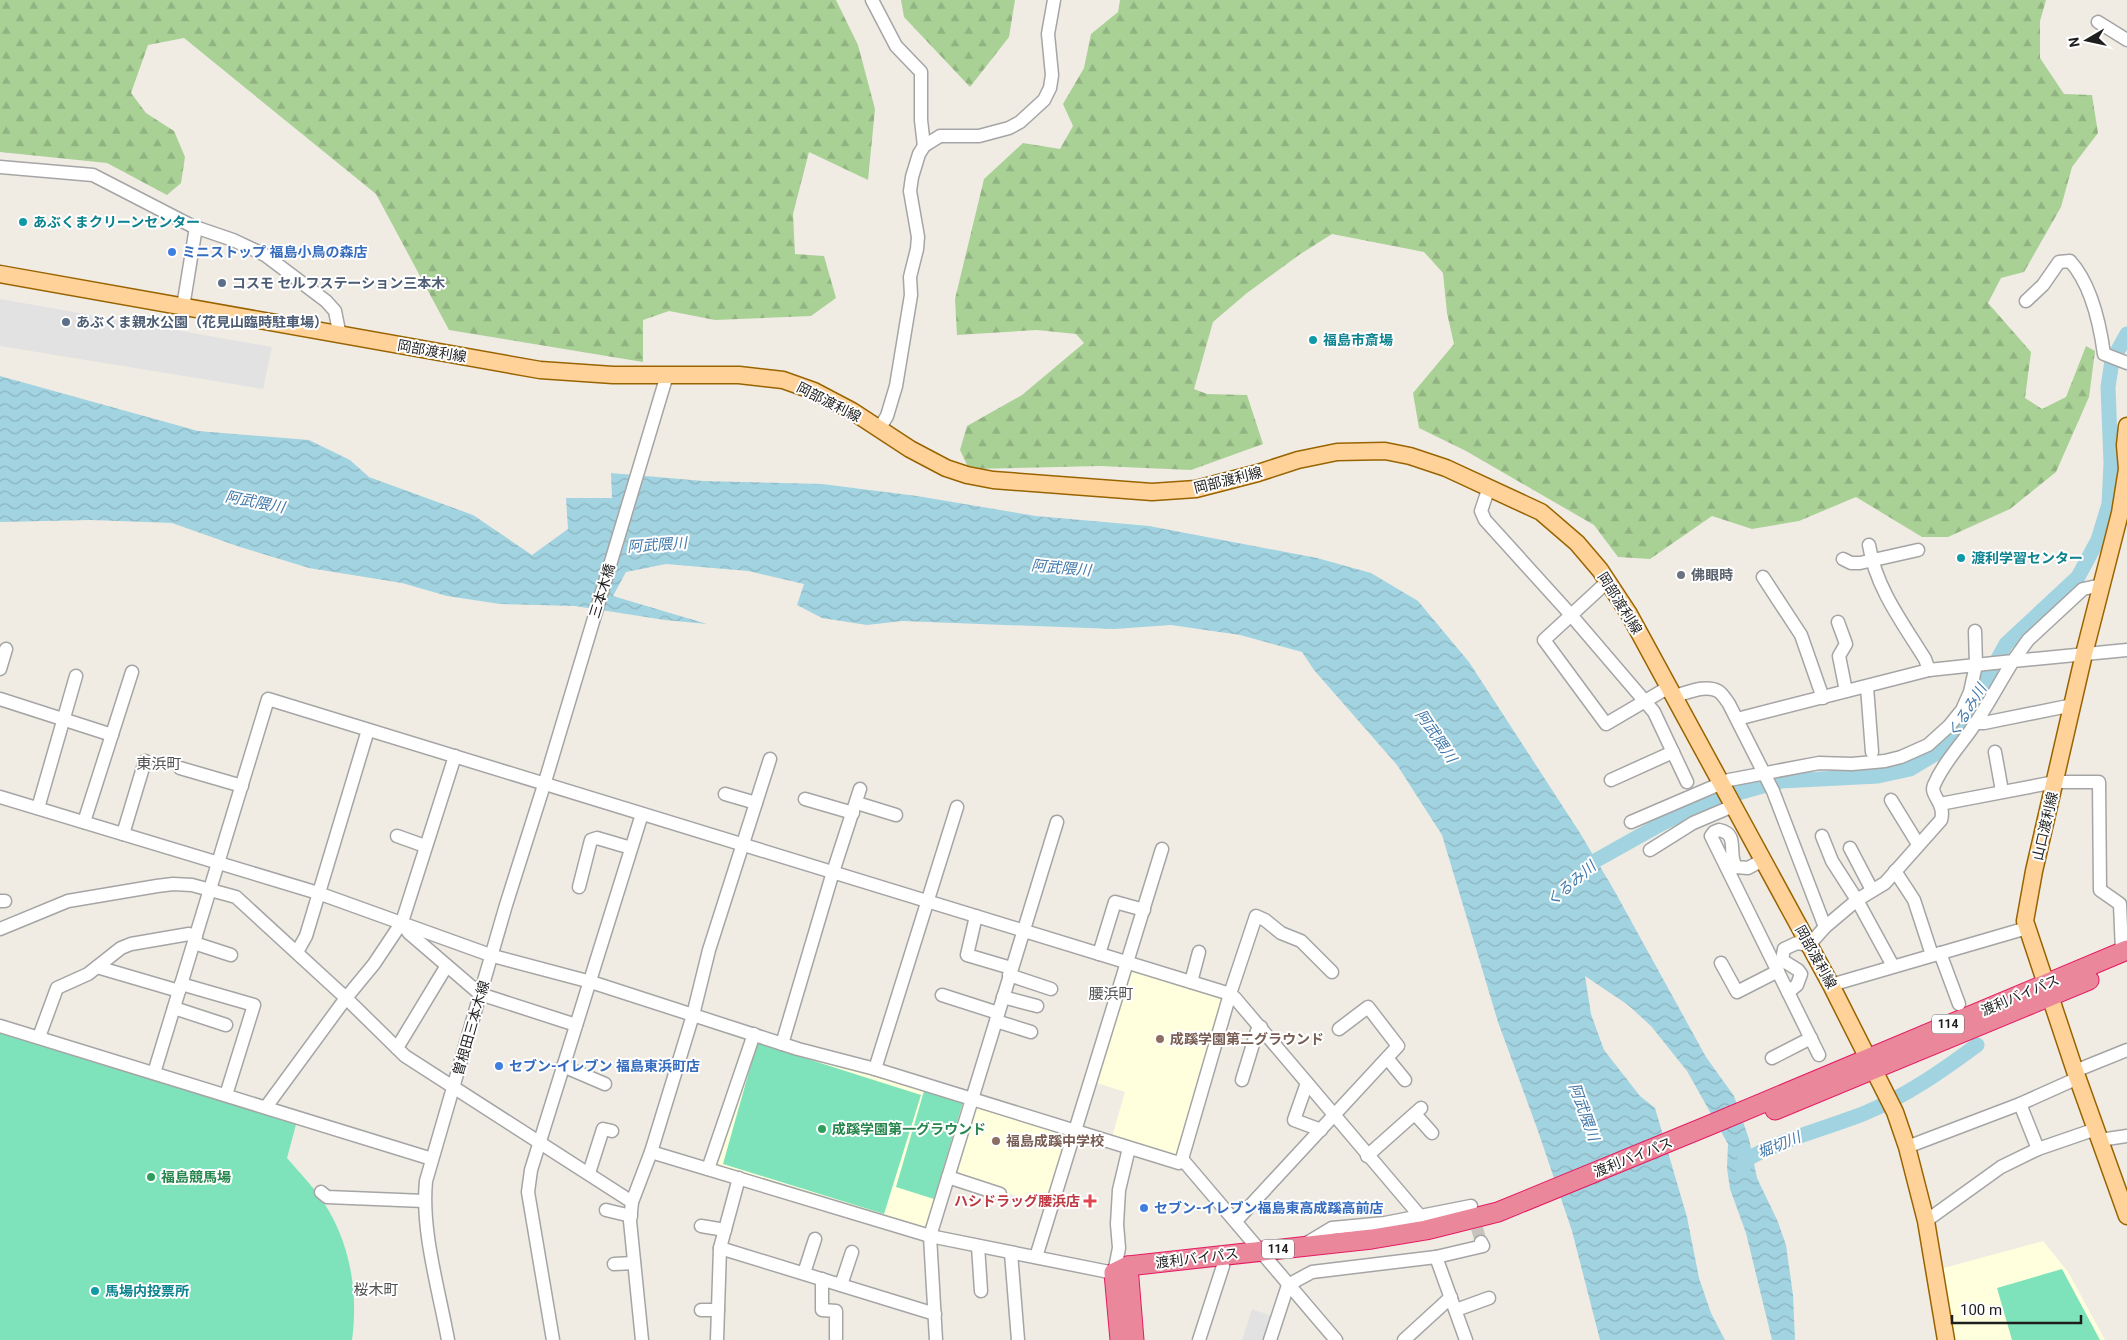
<svg xmlns="http://www.w3.org/2000/svg" width="2127" height="1340" viewBox="0 0 2127 1340" font-family="Roboto,'Noto Sans JP',sans-serif">
	<defs>
		<pattern id="forest-firs" width="22" height="20" patternUnits="userSpaceOnUse" patternTransform="scale(1.25)"><rect width="22" height="20" fill="#a9d196"/><path d="M5 1l3.5 6h-7zM16 11l3.5 6h-7z" fill="#91b381"/></pattern>
		<pattern id="water-waves" width="16" height="10" patternUnits="userSpaceOnUse" patternTransform="scale(1.25)"><rect width="16" height="10" fill="#a2d3e0"/><path d="M0 5q4-4 8 0t8 0" fill="none" stroke="#8bb5c0"/></pattern>
	</defs>
	<rect width="100%" height="100%" fill="#f0ece4"/>
	<g fill="#ffffde">
		<polygon points="1129,967 1226,996 1179,1157 1112,1137 1125,1092 1094,1082"/>
		<polygon points="754,1039 1070,1135 1048,1206 945,1173 927,1230 717,1166"/>
		<polygon points="2043,1241 2068,1272 2105,1340 1953,1340 1940,1269"/>
	</g>
	<g fill="url(#forest-firs)">
		<polygon points="0,0 836,0 858,45 875,109 868,180 809,152 793,214 795,254 824,256 836,298 811,316 715,320 669,311 643,320 643,362 449,330 376,194 184,38 148,45 131,93 146,113 174,131 185,157 181,183 167,195 107,163 0,152"/>
		<polygon points="901,0 1015,0 1009,37 970,87 904,17"/>
		<polygon points="1120,0 2046,0 2040,21 2040,58 2064,94 2092,95 2098,133 2072,167 2061,207 2024,272 2001,278 1988,303 2031,352 2025,398 2042,409 2066,397 2086,346 2095,351 2089,397 2056,472 2010,509 1948,537 1922,537 1856,497 1799,521 1752,529 1712,516 1650,559 1618,557 1594,525 1466,451 1419,428 1413,393 1454,344 1447,313 1443,273 1424,252 1332,234 1299,255 1247,293 1213,322 1194,389 1207,394 1247,395 1263,444 1191,470 1100,466 969,469 960,450 967,426 1022,395 1084,343 1076,334 1037,330 957,335 955,299 984,179 1023,143 1060,149 1073,126 1063,104 1084,68 1091,34 1118,12"/>
	</g>
	<g fill="#7ee3ba">
		<path d="M0 1031 297 1121 287 1158C297 1170 308 1181 317 1193 349 1235 359 1289 352 1340H0Z"/>
		<polygon points="757,1043 921,1095 884,1214 723,1164"/>
		<polygon points="924,1091 963,1102 934,1199 896,1187"/>
		<polygon points="2062,1269 2100,1340 2012,1340 1997,1288"/>
	</g>
	<g fill="#e2e2e2">
		<polygon points="0,299 272,347 263,389 0,346"/>
		<polygon points="1252,1309 1275,1317 1268,1340 1242,1340"/>
	</g>
	<polygon fill="url(#water-waves)" points="0,376 198,431 309,440 350,460 369,477 473,515 532,555 568,529 566,498 612,498 611,473 703,481 822,484 917,496 1036,516 1149,526 1317,558 1371,573 1418,601 1469,662 1580,833 1614,890 1706,1057 1734,1096 1749,1139 1757,1178 1778,1222 1786,1245 1793,1295 1795,1340 1772,1340 1746,1233 1730,1189 1727,1168 1728,1144 1687,1071 1651,1026 1628,1005 1585,976 1591,1014 1604,1050 1640,1096 1655,1108 1687,1217 1699,1278 1711,1313 1725,1340 1600,1340 1572,1231 1538,1131 1498,1022 1442,835 1397,765 1314,670 1302,652 1240,635 1171,625 1114,629 902,621 867,625 822,618 797,605 804,584 748,571 666,564 626,572 613,596 707,624 665,620 575,606 500,604 447,596 402,583 309,568 240,547 172,523 91,520 0,522"/>
	<g fill="none" stroke-linecap="round" stroke-linejoin="round">
		<g stroke="#a2d3e0" stroke-width="15">
			<polyline points="1581,873 1593,862 1661,824 1706,802 1781,781 1878,776 1910,769 1940,751 1959,730 2006,644 2078,577 2098,540 2109,504 2111,463 2108,387 2112,361 2127,334"/>
			<path d="M1743 1170 1744 1161C1781 1139 1825 1129 1865 1113 1906 1096 1942 1071 1977 1045"/>
		</g>
		<polyline stroke="#c6c3bc" stroke-width="12" stroke-dasharray="12 6" stroke-linecap="butt" points="1472,1211 1481,1242"/>
		<g stroke="#a5a5a5" stroke-width="15">
			<g id="minor">
				<polyline points="872,0 896,46 921,72 921,120 924,146"/>
				<polyline points="2098,22 2127,40"/>
				<polyline points="0,167 93,175 192,226 233,240 265,255 326,301 335,311 340,336"/>
				<path d="M2026 301 2043 285 2059 262 2070 261C2091 284 2100 325 2104 354L2127 363"/>
				<polyline points="183,307 196,227"/>
				<polyline points="879,429 887,416 896,386 911,295 910,277 917,249 918,237 910,191 912,177 919,154 924,146 940,136 979,136 1009,128 1020,122 1044,100 1050,88 1052,75 1048,34 1054,0"/>
				<polyline points="1489,487 1481,511 1485,520 1571,615 1654,712 1687,782"/>
				<path d="M1869 545C1876 588 1902 622 1925 659L1929 670"/>
				<polyline points="1843,559 1851,563 1860,563 1918,550"/>
				<polyline points="1763,577 1801,635 1823,698"/>
				<polyline points="1607,582 1544,640 1606,724 1669,687"/>
				<polyline points="1838,622 1846,644 1839,656 1846,691"/>
				<polyline points="0,669 6,649"/>
				<polyline points="1867,687 1872,752"/>
				<path d="M1674 696C1687 693 1706 684 1718 691 1723 694 1726 700 1729 704L1773 791 1825 927"/>
				<polyline points="0,699 112,735"/>
				<polyline points="1737,719 1929,670 2013,661 2028,640 2083,589 2102,585"/>
				<polyline points="1975,723 1984,723 2073,705"/>
				<polyline points="1995,752 2002,791"/>
				<polyline points="180,768 242,786"/>
				<polyline points="1611,780 1673,752"/>
				<polyline points="725,794 756,803"/>
				<polyline points="0,797 318,893 493,956 591,982 798,1049 875,1069 1179,1163 1182,1159"/>
				<polyline points="805,799 853,813"/>
				<polyline points="1891,800 1918,844"/>
				<polyline points="857,803 896,815"/>
				<polyline points="1940,804 2055,782 2099,782 2100,890 2120,904 2122,952"/>
				<polyline points="38,808 76,676"/>
				<polyline points="84,822 132,672"/>
				<polyline points="1631,822 1729,780 1819,763 1852,764 1885,761 1901,757 1928,745 1949,726 1962,710 1970,692 1976,665 1975,631"/>
				<polyline points="123,834 145,761"/>
				<polyline points="397,836 425,846"/>
				<polyline points="1822,836 1832,861 1857,900 1893,966"/>
				<polyline points="1850,848 1872,890"/>
				<polyline points="1650,850 1693,823 1733,806"/>
				<path d="M1763 860 1748 868 1736 867C1727 853 1740 834 1719 830L1714 832 1711 836 1819 1055"/>
				<polyline points="1895,871 1914,900 1932,955"/>
				<polyline points="579,887 591,840 597,838 631,848"/>
				<polyline points="0,901 5,901"/>
				<polyline points="976,916 967,955 1011,968"/>
				<polyline points="402,922 409,933 480,994 576,1025"/>
				<polyline points="0,929 68,901 157,886 173,884 192,885 236,897 346,998 405,1056 632,1202"/>
				<polyline points="194,943 231,955"/>
				<polyline points="297,952 306,936 368,730"/>
				<polyline points="1940,953 1959,1004"/>
				<polyline points="1099,954 1115,902 1144,910"/>
				<polyline points="1721,963 1737,992 1778,971"/>
				<polyline points="97,967 179,991"/>
				<polyline points="1009,975 1051,989"/>
				<polyline points="1191,982 1199,952"/>
				<polyline points="181,984 254,1005 226,1095"/>
				<polyline points="1831,985 2027,928"/>
				<path d="M1788 992 1797 985 1801 974 1798 970 1782 960 1784 949 1797 943 1809 945 1825 927 1857 900 1885 883 1941 820C1946 803 1929 795 1934 785 1942 766 1956 750 1968 734 1985 711 1998 685 2013 661L2127 650"/>
				<polyline points="942,995 998,1013"/>
				<polyline points="1003,997 1037,1006"/>
				<polyline points="174,1008 226,1025"/>
				<polyline points="996,1021 1031,1032"/>
				<polyline points="0,1026 432,1159"/>
				<polyline points="39,1037 57,988 88,974 121,948 131,944 189,934 196,936"/>
				<polyline points="782,1044 833,872 860,789"/>
				<polyline points="397,1048 446,967"/>
				<polyline points="1387,1058 1405,1080"/>
				<polyline points="1772,1058 1811,1038"/>
				<polyline points="563,1066 605,1084"/>
				<polyline points="875,1069 957,807"/>
				<polyline points="2075,1071 2127,1050"/>
				<polyline points="154,1073 268,699 1230,994 1235,998 1420,1216"/>
				<polyline points="1242,1080 1257,1031 1261,1027"/>
				<polyline points="1307,1083 1294,1120 1321,1130"/>
				<polyline points="2020,1104 2038,1149"/>
				<polyline points="266,1107 346,998 374,964 402,922 455,756"/>
				<polyline points="1415,1114 1432,1133"/>
				<polyline points="2100,1140 2127,1136"/>
				<polyline points="1907,1147 2020,1104 2078,1078"/>
				<polyline points="651,1152 930,1236 1114,1273 1119,1248 1117,1224 1119,1190 1129,1148"/>
				<polyline points="1367,1156 1421,1108"/>
				<polyline points="1182,1159 1230,994 1256,916 1265,920 1281,933 1301,941 1332,972"/>
				<polyline points="1182,1159 1336,1340"/>
				<polyline points="708,1169 754,1034"/>
				<polyline points="589,1173 603,1129 612,1131"/>
				<polyline points="948,1177 1000,1194"/>
				<polyline points="321,1192 327,1197 424,1201"/>
				<polyline points="606,1210 631,1216"/>
				<polyline points="1236,1221 1398,1046 1368,1007 1339,1029"/>
				<polyline points="1926,1221 2001,1167 2038,1149 2096,1129"/>
				<polyline points="701,1226 725,1230"/>
				<polyline points="1307,1243 1332,1228 1385,1223 1471,1206"/>
				<polyline points="978,1246 981,1291"/>
				<polyline points="720,1248 935,1314"/>
				<polyline points="1011,1253 1018,1340"/>
				<polyline points="1036,1257 1162,849"/>
				<polyline points="1436,1257 1466,1340"/>
				<polyline points="614,1264 634,1263"/>
				<polyline points="804,1273 815,1239"/>
				<polyline points="822,1279 822,1310 836,1311 836,1338"/>
				<polyline points="841,1285 852,1252"/>
				<polyline points="701,1310 718,1310"/>
				<polyline points="1456,1310 1489,1298"/>
				<path d="M448 1340C439 1290 421 1231 426 1181L506 905 544 785 667 375"/>
				<polyline points="553,1340 528,1192 531,1170 642,814"/>
				<polyline points="642,1340 630,1221 632,1202 651,1152 693,1015 709,950 770,759"/>
				<polyline points="717,1340 720,1248 739,1178"/>
				<polyline points="936,1340 930,1236 1057,822"/>
				<polyline points="1199,1340 1223,1266"/>
				<polyline points="1270,1340 1288,1285 1312,1272 1436,1257 1483,1246 1481,1242"/>
				<polyline points="1404,1340 1451,1297"/>
			</g>
		</g>
		<g stroke="#996400" stroke-width="19">
			<g id="major">
				<polyline points="0,274 540,370 613,375 739,375 783,380 814,391 852,411 910,449 946,468 967,475 993,480 1152,492 1196,489 1258,473 1298,460 1337,452 1385,451 1410,456 1446,468 1541,512 1577,543 1600,570 1629,614 1831,985 1895,1112 1907,1147 1926,1221 1946,1340"/>
				<polyline points="2127,426 2125,445 2127,469 2120,513 2084,654 2034,871 2025,921 2075,1071 2127,1216"/>
			</g>
		</g>
		<g stroke="#e41b62" stroke-width="21">
			<g id="highway">
				<polyline points="1775,1110 2089,980"/>
				<polyline points="1128,1266 1134,1340"/>
				<polyline points="1120,1340 1114,1273 1128,1266 1372,1239 1426,1230 1498,1212 1710,1125 2127,950"/>
			</g>
		</g>
		<use href="#minor" stroke="#fff" stroke-width="12"/>
		<use href="#major" stroke="#ffd29a" stroke-width="16"/>
		<use href="#highway" stroke="#eb879b" stroke-width="19"/>
	</g>
	<g fill="#0f9aa8" stroke="#fff" stroke-width="2">
		<circle cx="23" cy="222" r="5"/>
		<circle cx="1313" cy="340" r="5"/>
		<circle cx="1961" cy="558" r="5"/>
		<circle cx="95" cy="1291" r="5"/>
	</g>
	<g fill="#3f7fe0" stroke="#fff" stroke-width="2">
		<circle cx="172" cy="252" r="5"/>
		<circle cx="499" cy="1066" r="5"/>
		<circle cx="1144" cy="1208" r="5"/>
	</g>
	<g fill="#5c6f8a" stroke="#fff" stroke-width="2">
		<circle cx="222" cy="283" r="5"/>
		<circle cx="66" cy="322" r="5"/>
	</g>
	<circle fill="#6b7280" stroke="#fff" stroke-width="2" cx="1681" cy="575" r="5"/>
	<g fill="#8d6e63" stroke="#fff" stroke-width="2">
		<circle cx="1160" cy="1039" r="5"/>
		<circle cx="996" cy="1141" r="5"/>
	</g>
	<g fill="#2e9e5b" stroke="#fff" stroke-width="2">
		<circle cx="822" cy="1129" r="5"/>
		<circle cx="151" cy="1177" r="5"/>
	</g>
	<path fill="#e0444e" stroke="#fff" stroke-width="2" d="M1087.5 1193.5h5v5h5v5h-5v5h-5v-5h-5v-5h5z"/>
	<g text-anchor="middle" stroke-width="4" stroke-linejoin="round" paint-order="stroke">
		<g fill="#fff" stroke="#626262" stroke-width="1">
			<rect x="1932" y="1014.5" width="32" height="19" rx="4"/>
			<rect x="1262" y="1239.5" width="32" height="19" rx="4"/>
		</g>
		<g font-size="12" font-weight="bold" fill="#1e1e1e">
			<text x="1948" y="1028">114</text>
			<text x="1278" y="1253">114</text>
		</g>
		<g font-size="14" font-weight="bold" fill="#0d838f" stroke="#fff" text-anchor="start">
			<text x="33" y="227">あぶくまクリーンセンター</text>
			<text x="1323" y="345">福島市斎場</text>
			<text x="1971" y="563">渡利学習センター</text>
			<text x="105" y="1296">馬場内投票所</text>
		</g>
		<g font-size="14" font-weight="bold" fill="#366cbe" stroke="#fff" text-anchor="start">
			<text x="182" y="257">ミニストップ 福島小鳥の森店</text>
			<text x="509" y="1071">セブン-イレブン 福島東浜町店</text>
			<text x="1154" y="1213">セブン-イレブン福島東高成蹊高前店</text>
		</g>
		<g font-size="14" font-weight="bold" fill="#4e5e75" stroke="#fff" text-anchor="start">
			<text x="232" y="288">コスモ セルフステーション三本木</text>
			<text x="76" y="327">あぶくま親水公園（花見山臨時駐車場）</text>
		</g>
		<g font-size="14" fill="#1e1e1e" stroke="#fff">
			<text transform="translate(432 351) rotate(10)" y="5">岡部渡利線</text>
			<text transform="translate(829 402) rotate(27)" y="5">岡部渡利線</text>
			<text transform="translate(1228 480) rotate(-14)" y="5">岡部渡利線</text>
			<text transform="translate(602 591) rotate(-73)" y="5">三本木橋</text>
			<text transform="translate(1620 603) rotate(58)" y="5">岡部渡利線</text>
			<text transform="translate(2045 826) rotate(-77)" y="5">山口渡利線</text>
			<text transform="translate(1816 957) rotate(61)" y="5">岡部渡利線</text>
			<text transform="translate(2020 995) rotate(-23)" y="5">渡利バイパス</text>
			<text transform="translate(471 1028) rotate(-74)" y="5">曽根田三本木線</text>
			<text transform="translate(1633 1157) rotate(-22)" y="5">渡利バイパス</text>
			<text transform="translate(1197 1258) rotate(-7)" y="5">渡利バイパス</text>
		</g>
		<g font-size="14" font-weight="bold" fill="#5b616d" stroke="#fff" text-anchor="start">
			<text x="1691" y="580">佛眼時</text>
		</g>
		<g font-size="14" font-weight="bold" fill="#785e54" stroke="#fff" text-anchor="start">
			<text x="1170" y="1044">成蹊学園第二グラウンド</text>
			<text x="1006" y="1146">福島成蹊中学校</text>
		</g>
		<g font-size="14" font-weight="bold" fill="#27864d" stroke="#fff" text-anchor="start">
			<text x="832" y="1134">成蹊学園第一グラウンド</text>
			<text x="161" y="1182">福島競馬場</text>
		</g>
		<g font-size="14" font-weight="bold" fill="#be3a42" stroke="#fff" text-anchor="end">
			<text x="1080" y="1206">ハシドラッグ腰浜店</text>
		</g>
		<g font-size="15" font-style="italic" fill="#4279ab" stroke="#fff">
			<text transform="translate(255 502) rotate(11)" y="5">阿武隈川</text>
			<text transform="translate(657 545) rotate(-4)" y="5">阿武隈川</text>
			<text transform="translate(1061 568) rotate(5)" y="5">阿武隈川</text>
			<text transform="translate(1967 711) rotate(-58)" y="5">くるみ川</text>
			<text transform="translate(1436 736) rotate(56)" y="5">阿武隈川</text>
			<text transform="translate(1571 884) rotate(-41)" y="5">くるみ川</text>
			<text transform="translate(1584 1112) rotate(70)" y="5">阿武隈川</text>
			<text transform="translate(1779 1145) rotate(-22)" y="5">堀切川</text>
		</g>
		<g font-size="15" fill="#515151" stroke="#fff">
			<text x="159" y="769">東浜町</text>
			<text x="1111" y="999">腰浜町</text>
			<text x="376" y="1295">桜木町</text>
		</g>
	</g>
	<g transform="translate(2087 40) rotate(261)" stroke="#ffffff" stroke-width="4" paint-order="stroke">
	<path d="M0-4L9 19L0 12L-9 19Z" fill="#1e1e1e"/>
	<text y="-8" font-size="14" font-weight="bold" text-anchor="middle" fill="#1e1e1e">N</text>
	</g>
	<path d="M1952 1315v8h129v-8" fill="none" stroke="#1e1e1e" stroke-width="2.5"/>
	<text x="1960" y="1315" font-size="15" fill="#1e1e1e" stroke="#ffffff" stroke-width="4" paint-order="stroke">100 m</text>
</svg>
